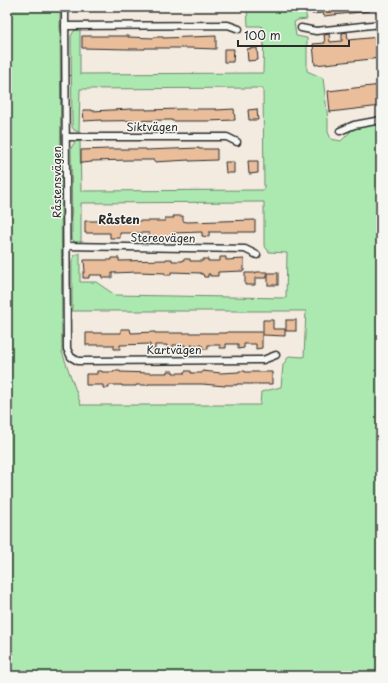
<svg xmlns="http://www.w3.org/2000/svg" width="388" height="683" viewBox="0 0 388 683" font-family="'Playpen Sans',sans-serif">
	<rect width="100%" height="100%" fill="#f4ebe0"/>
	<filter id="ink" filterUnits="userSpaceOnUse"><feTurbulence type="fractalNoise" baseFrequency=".025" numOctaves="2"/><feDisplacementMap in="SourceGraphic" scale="8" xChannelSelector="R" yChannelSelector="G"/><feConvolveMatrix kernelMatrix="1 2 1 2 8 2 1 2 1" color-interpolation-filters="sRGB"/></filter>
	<g filter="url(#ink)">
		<polygon fill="#ace9b0" stroke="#6c8a6e" points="7,7 60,7 62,352 81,405 260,405 261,392 281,387 283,365 289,356 304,357 306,311 72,311 72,261 75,255 80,253 80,282 96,282 115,295 286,298 287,253 269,252 264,245 264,202 81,203 81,244 75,243 72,238 71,148 75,142 80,141 81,191 264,190 263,88 80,89 79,132 74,130 72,127 71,36 74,31 80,29 80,74 263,73 264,30 261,26 248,26 247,7 304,7 307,19 298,20 294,22 296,36 307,38 307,71 323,78 328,120 328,132 331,139 341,141 354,128 381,124 381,676 7,676"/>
		<g fill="#eabe9a" stroke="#2b2b2b">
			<polygon points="311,7 369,7 370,11 324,16 323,13 312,14"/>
			<polygon points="347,32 348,40 379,37 381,58 315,65 313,44 325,43 324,35 329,34 330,42 342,41 342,33"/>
			<polygon points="82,36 128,36 128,37 154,38 154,37 163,37 163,38 216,36 216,49 189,48 145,48 145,49 128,49 82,48"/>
			<polygon points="257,48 258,60 248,61 247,49"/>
			<polygon points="224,49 234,49 233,62 224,62"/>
			<polygon points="381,85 381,106 330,112 328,91"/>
			<polygon points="131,109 146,109 146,110 181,109 216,109 216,110 234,109 235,120 207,121 172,121 172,120 101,121 101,120 84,121 83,110 92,110 92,111"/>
			<polygon points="257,109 258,120 249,120 248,110"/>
			<polygon points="199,148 199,149 217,149 217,160 189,161 189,160 154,162 154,160 129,160 92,161 92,162 81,163 81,150 110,149 146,149 146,150"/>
			<polygon points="248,161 258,161 258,173 249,174"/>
			<polygon points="225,162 234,162 234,173 226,173"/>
			<polygon points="173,216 183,216 183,221 187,222 255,220 255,232 209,232 209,237 202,236 202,232 172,233 173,237 149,237 149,233 120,233 120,238 110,238 110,233 85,233 85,221 104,221 104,218 120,217 120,221 165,221 165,218 174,218"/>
			<polygon points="220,257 226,257 226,260 244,259 244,271 218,272 218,276 210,276 210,274 208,274 208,277 204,277 203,274 201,274 201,273 171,272 171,275 165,275 165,273 138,272 112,273 112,278 102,278 103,275 89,275 89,278 83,278 83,272 85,272 84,260 112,260 112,258 119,258 119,261 166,260 166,259 172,259 172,261 183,261 183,259 190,259 190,261 203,261 203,259 208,259 208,261 220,261"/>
			<polygon points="256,272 267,272 267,278 255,278 255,285 245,285 245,273 256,273"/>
			<rect x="268" y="273" width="10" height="12"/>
			<polygon points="263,320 273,320 273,329 285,329 285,336 263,335"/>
			<rect x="286" y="320" width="10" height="11"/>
			<polygon points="121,329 130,329 131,333 155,332 155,333 227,333 227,332 262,332 262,348 256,349 256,344 244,344 244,348 238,349 238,344 226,344 226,348 220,348 220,345 208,345 208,349 202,349 202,345 191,345 191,349 185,349 185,345 173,345 173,349 167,349 167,345 155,345 155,349 150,349 150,344 120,345 120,349 114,349 114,345 86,345 86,333 121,333"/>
			<polygon points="97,371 102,371 102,372 114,372 114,371 120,371 120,372 150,373 167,373 167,371 173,371 173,373 185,373 185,371 191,371 191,373 202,373 202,371 221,373 239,372 239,371 245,371 245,372 272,372 272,384 237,384 237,385 225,385 225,386 202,384 148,384 148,385 136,385 136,386 122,386 122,385 109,385 109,388 103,388 103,385 86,385 86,374 97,374"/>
		</g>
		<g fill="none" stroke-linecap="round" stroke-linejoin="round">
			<g stroke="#2b2b2b" stroke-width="9">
				<g id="minor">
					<polyline points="65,7 67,349 71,357 78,361 263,360 276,355"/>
					<polyline points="65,26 228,25 239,29"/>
					<polyline points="301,28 316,31 381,24"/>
					<polyline points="340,131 354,125 381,120"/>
					<polyline points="66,137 227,137 237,142"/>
					<polyline points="67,246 245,249 257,255"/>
				</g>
			</g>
			<use href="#minor" stroke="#f6f6f2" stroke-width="6"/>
		</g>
	</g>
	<g text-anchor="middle" stroke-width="3" stroke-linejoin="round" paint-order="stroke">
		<g font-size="11" fill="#2b2b2b" stroke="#f6f6f2">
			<text x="152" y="131">Siktvägen</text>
			<text transform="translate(57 182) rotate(-90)" y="4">Råstensvägen</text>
			<text transform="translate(163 238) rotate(1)" y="4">Stereovägen</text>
			<text x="174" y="354">Kartvägen</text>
		</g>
		<g font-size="12" font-weight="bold" fill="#2b2b2b" stroke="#f6f6f2">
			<text x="119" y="224">Råsten</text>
		</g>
	</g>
	<rect width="388" height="683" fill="none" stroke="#f6f6f2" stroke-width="24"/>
	<rect x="12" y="12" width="364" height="659" fill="none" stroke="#2b2b2b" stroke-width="1.5" filter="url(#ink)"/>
	<path d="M238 40v6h111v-6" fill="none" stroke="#2b2b2b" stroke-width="2"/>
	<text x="244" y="40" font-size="12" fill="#2b2b2b" stroke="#f6f6f2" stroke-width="3" paint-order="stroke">100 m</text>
</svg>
